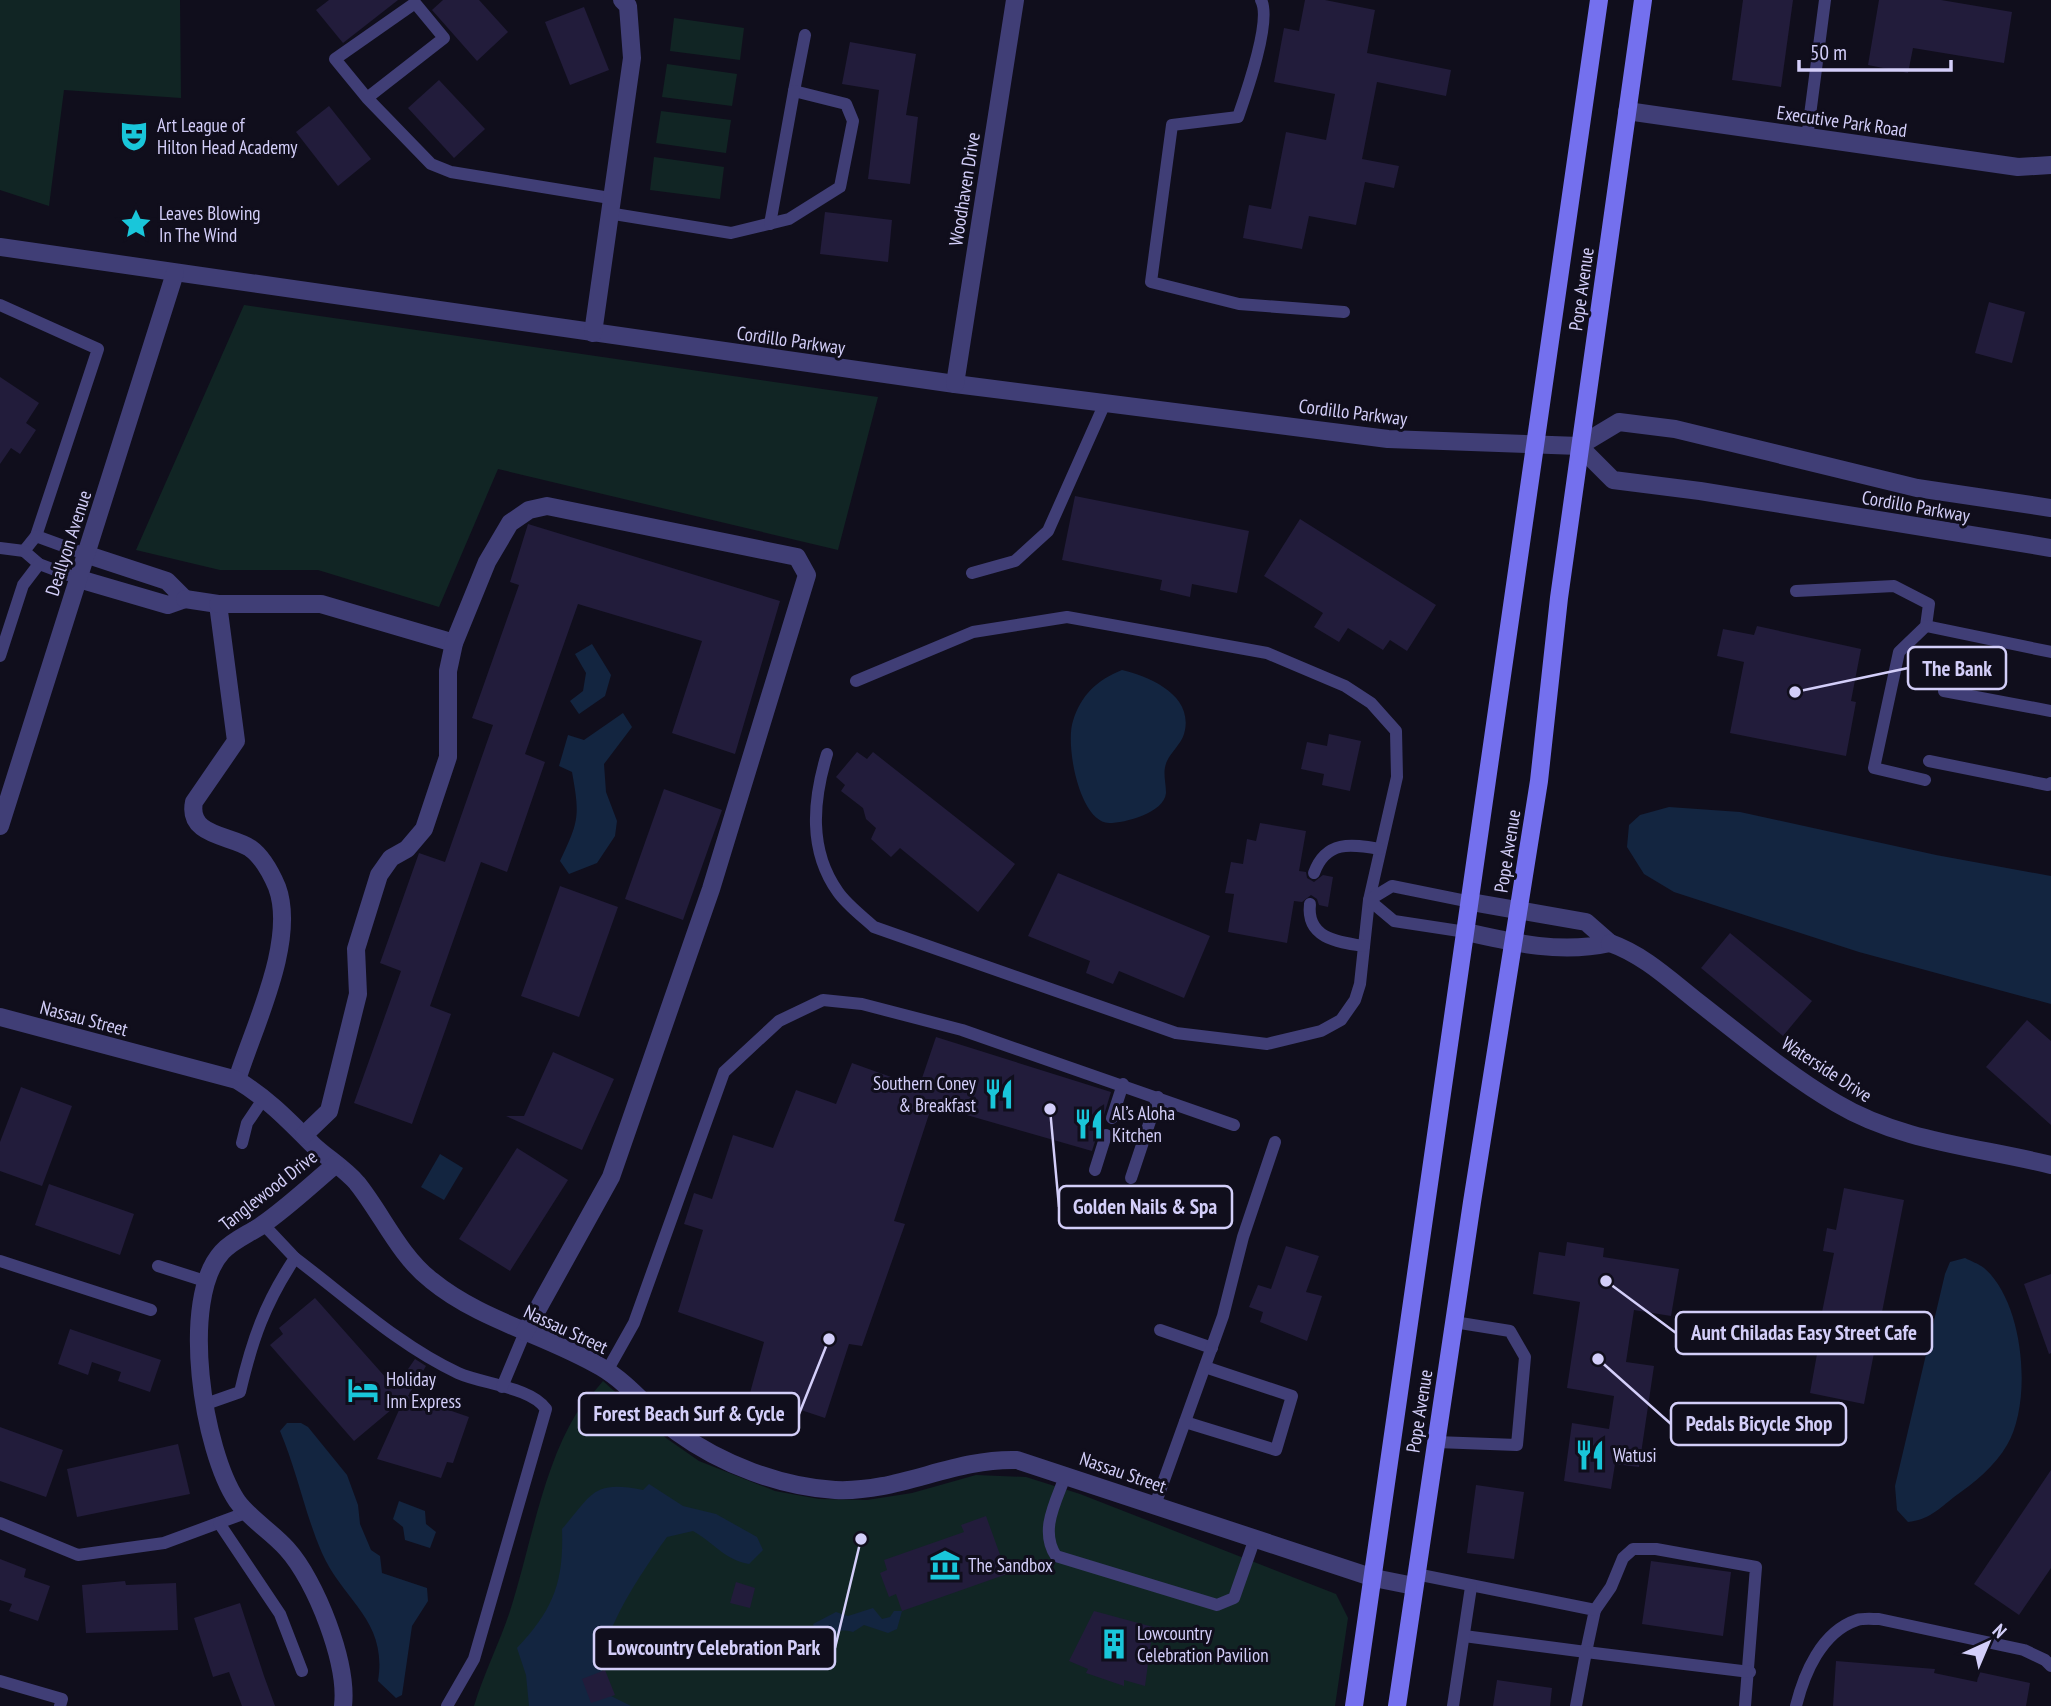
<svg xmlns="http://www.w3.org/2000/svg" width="2051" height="1706" viewBox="0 0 2051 1706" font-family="'PT Sans Narrow',sans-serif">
	<rect width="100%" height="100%" fill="#100e1c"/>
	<g fill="#112524">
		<polygon points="0,0 180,0 181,98 64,90 49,206 0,190"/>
		<polygon points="674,18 744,28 740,60 670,51"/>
		<polygon points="667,64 737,74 732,106 662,97"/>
		<polygon points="661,111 731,120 726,153 656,143"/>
		<polygon points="654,157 724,167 720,199 650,190"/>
		<polygon points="244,305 878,397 838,550 498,469 439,607 318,570 220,570 136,550"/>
		<path d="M603 1381 666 1438 699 1461 775 1491 819 1499 867 1500 912 1493 976 1475 1026 1477 1080 1494 1336 1594 1348 1618 1335 1706H474C484 1673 499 1644 510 1611 530 1549 542 1470 576 1414 584 1403 594 1392 603 1381Z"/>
	</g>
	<g fill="#132540">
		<polygon points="592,644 611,675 605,696 579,714 570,701 583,691 586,673 575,654"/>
		<path d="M1122 670C1151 677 1195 696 1184 734 1181 744 1171 752 1167 761 1162 772 1166 782 1166 793 1164 813 1125 823 1109 823 1079 822 1065 744 1073 721 1081 695 1097 680 1122 670Z"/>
		<path d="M623 713 632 727 604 764 606 792 617 821 615 836 597 863 569 874 560 861C579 821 580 816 572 772L559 766 568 735 584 740Z"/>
		<polygon points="1669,807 1740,812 1936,855 2051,876 2051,1004 1859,952 1674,892 1644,874 1627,847 1629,825 1640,815"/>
		<polygon points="440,1154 463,1168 444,1200 421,1187"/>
		<path d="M1965 1258C1971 1261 1979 1264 1984 1268 2024 1302 2033 1401 2007 1445 1995 1466 1974 1483 1954 1497 1939 1509 1928 1520 1908 1522L1897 1510 1895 1486 1945 1274 1950 1262Z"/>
		<path d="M287 1423H301L308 1427 347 1475 358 1505 360 1524 371 1550 380 1556 382 1573 427 1588 428 1601 412 1626 402 1695 396 1698 378 1681C388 1620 343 1601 322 1553 305 1514 297 1471 280 1431Z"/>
		<path d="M649 1484 683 1506 716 1514 757 1537 763 1550 749 1564C723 1559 716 1544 693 1531L667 1537C646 1566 600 1632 602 1670 603 1678 609 1688 611 1696L631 1706H529L526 1675 517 1648C553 1610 564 1582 562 1529 593 1494 592 1480 643 1490Z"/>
		<polygon points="399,1501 425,1511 426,1524 436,1532 430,1548 405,1540 403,1527 393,1519"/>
		<path d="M873 1608 882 1619 890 1617 894 1611H902L897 1629 888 1633 864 1625 853 1632C832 1627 840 1636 828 1644L820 1643 813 1624 836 1612 848 1616Z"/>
	</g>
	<g fill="#221c3b">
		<polygon points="329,0 398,0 343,43 316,10"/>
		<polygon points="443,0 479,0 508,32 477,61 432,10"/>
		<polygon points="1305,0 1325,0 1375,10 1367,53 1451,70 1446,96 1377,82 1362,159 1399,166 1394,188 1365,182 1356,225 1309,216 1302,249 1243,238 1249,205 1271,209 1286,132 1326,140 1335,94 1274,82 1284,28 1299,31"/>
		<polygon points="1743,0 1793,0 1781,87 1732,80"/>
		<polygon points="1879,0 1941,0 2012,12 2004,63 1913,48 1908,73 1868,65"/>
		<polygon points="584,7 609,70 570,85 545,22"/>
		<polygon points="850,42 916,54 906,115 918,117 910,184 868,179 879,90 842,84"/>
		<polygon points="439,80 485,129 454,158 408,108"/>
		<polygon points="329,106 371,159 338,186 296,132"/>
		<polygon points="825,212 892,220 888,262 820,254"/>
		<polygon points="1989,302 2025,312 2012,363 1975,353"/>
		<polygon points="0,377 39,403 26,423 36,430 20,454 11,448 0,464"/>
		<polygon points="1075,496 1249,531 1237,593 1192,584 1190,597 1160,590 1162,580 1062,560"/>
		<polygon points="1300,519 1436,605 1407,651 1390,640 1383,650 1348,628 1339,642 1314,627 1323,613 1264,576"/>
		<polygon points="528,524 780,601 735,754 672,733 702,641 578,604 525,754 545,762 507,872 481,862 430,1006 451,1014 412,1124 354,1103 401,971 380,963 419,853 445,862 493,725 472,718 519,585 510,582"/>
		<polygon points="1757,626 1861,649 1851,701 1856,702 1846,756 1730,733 1744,662 1717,656 1723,629 1754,635"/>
		<polygon points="1329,734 1361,741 1350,791 1322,785 1324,774 1301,769 1307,742 1327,746"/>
		<polygon points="857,752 867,759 873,752 1015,864 978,912 900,848 891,857 871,839 876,828 866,819 863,808 841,791 845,785 836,777"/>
		<polygon points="664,789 722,810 683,920 625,899"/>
		<polygon points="1260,823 1306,831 1299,871 1306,872 1307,878 1314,882 1323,875 1333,877 1328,907 1319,905 1317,899 1311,895 1302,902 1294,901 1287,943 1228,932 1234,894 1225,893 1231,862 1243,864 1247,839 1256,841"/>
		<polygon points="1058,873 1210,936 1184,998 1119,971 1113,984 1086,973 1090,961 1028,936"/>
		<polygon points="560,886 618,907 579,1017 521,996"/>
		<polygon points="1730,933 1812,1001 1783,1036 1701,968"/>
		<polygon points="2027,1020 2051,1041 2051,1125 1986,1067"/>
		<polygon points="936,1037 1111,1092 1104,1115 1104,1127 1098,1132 1092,1151 932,1105 894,1221 905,1224 862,1346 849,1344 825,1418 750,1393 764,1342 678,1312 703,1230 684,1224 694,1193 712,1199 733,1135 773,1148 796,1090 836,1104 852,1063 919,1087"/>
		<polygon points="553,1052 614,1079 582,1150 506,1116 524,1116"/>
		<polygon points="21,1087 72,1106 42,1186 0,1171 0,1142"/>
		<polygon points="517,1148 568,1180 510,1271 459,1239"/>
		<polygon points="49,1184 134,1214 120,1255 35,1225"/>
		<polygon points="1844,1188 1904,1200 1864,1404 1810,1393 1817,1354 1807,1352 1811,1330 1818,1332 1834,1253 1823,1251 1827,1228 1836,1230"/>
		<polygon points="1567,1242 1604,1248 1603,1257 1679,1269 1671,1316 1634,1310 1626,1362 1654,1366 1639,1467 1615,1464 1611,1489 1564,1481 1572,1423 1609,1429 1614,1396 1567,1388 1580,1302 1533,1294 1539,1252 1565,1256"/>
		<polygon points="1286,1246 1319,1256 1306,1292 1322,1296 1307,1341 1260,1322 1263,1312 1249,1307 1258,1285 1271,1289"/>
		<polygon points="2051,1274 2051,1353 2049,1354 2024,1284"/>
		<polygon points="315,1298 395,1388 415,1359 426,1366 408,1396 469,1417 453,1463 447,1462 441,1478 377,1459 404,1399 354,1441 270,1345 283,1334 279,1328"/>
		<polygon points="70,1329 161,1360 150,1392 118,1381 121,1372 92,1362 88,1375 58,1364"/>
		<polygon points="0,1427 63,1450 46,1497 0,1481"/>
		<polygon points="178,1444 190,1494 77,1517 67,1469"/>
		<polygon points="2051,1470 2051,1568 2019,1615 1974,1584"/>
		<polygon points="1476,1485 1524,1492 1514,1559 1467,1553"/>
		<polygon points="986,1516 1007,1574 902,1611 896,1594 889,1597 880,1573 887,1570 884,1560 964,1532 961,1525"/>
		<polygon points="0,1559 26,1569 24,1577 50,1586 38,1621 9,1611 12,1604 0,1600"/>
		<polygon points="1651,1561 1731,1572 1723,1636 1642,1624"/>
		<polygon points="125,1581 126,1585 176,1583 178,1630 86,1633 82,1585"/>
		<polygon points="736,1582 755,1588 750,1608 730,1603"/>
		<polygon points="240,1603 264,1676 275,1706 242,1706 229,1672 213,1677 194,1618"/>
		<polygon points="1094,1611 1153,1627 1145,1686 1124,1680 1124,1686 1086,1673 1088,1669 1069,1661"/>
		<polygon points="1836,1661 1935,1669 1934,1673 1977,1682 1979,1672 2030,1683 2026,1706 1833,1706"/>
		<polygon points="605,1670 615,1695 591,1703 582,1679"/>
		<polygon points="1497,1680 1552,1688 1550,1706 1493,1706"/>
	</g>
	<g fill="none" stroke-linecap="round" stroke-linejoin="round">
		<g stroke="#403e76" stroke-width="12">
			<path d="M1261 0C1272 20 1246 94 1238 117L1172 125 1151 282 1239 304 1344 312"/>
			<polyline points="367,98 335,59 415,3 444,38 367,98 431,164 451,172 610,198"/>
			<polyline points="1807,138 1825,0"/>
			<polyline points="608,213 731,233 789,219 840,187 853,121 846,104 794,91 805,35"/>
			<polyline points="770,224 794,91"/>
			<polyline points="0,305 98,349 36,536 24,551 0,548"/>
			<polyline points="36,536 88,555"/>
			<polyline points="24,551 39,564 79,579"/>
			<polyline points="972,573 1015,561 1048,531 1105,403"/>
			<polyline points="1796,591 1894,586 1929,604 1926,626 1899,652 1874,768 1925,780"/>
			<polyline points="1926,626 2051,652"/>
			<polyline points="0,656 23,585 39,564"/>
			<polyline points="1944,691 2051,711"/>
			<path d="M827 754C813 800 808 850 838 892 847 905 862 916 874 927L1176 1033 1267 1044 1321 1031 1341 1020 1355 1000 1360 984 1369 900 1397 777 1396 731 1371 703 1345 686 1267 653 1067 617 973 632 856 681"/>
			<polyline points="1929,761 2048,785 2051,783"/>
			<path d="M1314 873C1326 840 1351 844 1380 849"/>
			<path d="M1310 904C1306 938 1337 942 1364 946"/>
			<polyline points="1466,932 1394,921 1369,900 1392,886 1471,902"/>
			<polyline points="1112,1118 1123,1084"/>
			<polyline points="242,1143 247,1123 264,1098"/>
			<polyline points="1095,1170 1106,1135"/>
			<polyline points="1131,1178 1158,1097"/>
			<path d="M295 1258C347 1297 398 1345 458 1373 482 1384 531 1387 546 1409L474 1659 447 1706"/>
			<polyline points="0,1261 151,1310"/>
			<polyline points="158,1266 208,1282"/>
			<polyline points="1160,1330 1212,1348"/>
			<polyline points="607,1371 634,1323 724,1072 779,1021 823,1000 862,1004 962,1030 1234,1125"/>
			<polyline points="502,1387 525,1332"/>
			<path d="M203 1405 240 1392C252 1340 265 1303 295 1258L263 1224"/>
			<polyline points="1185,1422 1276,1450 1292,1396 1205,1367"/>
			<polyline points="1436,1442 1517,1445 1525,1357 1510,1331 1454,1322"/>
			<path d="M1066 1474C1056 1502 1039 1530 1056 1556L1217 1605 1234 1598 1255 1538"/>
			<polyline points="1155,1505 1223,1316 1243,1237 1275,1142"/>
			<polyline points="0,1523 78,1555 164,1543 248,1512"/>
			<polyline points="219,1523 280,1614 302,1671"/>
			<polyline points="1416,1574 1595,1610 1586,1652 1464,1636"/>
			<polyline points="1595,1610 1611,1587 1623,1558 1633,1549 1656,1549 1756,1567 1745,1706"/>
			<polyline points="0,1681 62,1699 60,1706"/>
			<polyline points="1453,1706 1471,1587"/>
			<polyline points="1576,1706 1586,1652 1750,1672"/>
			<path d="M1796 1706C1804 1674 1821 1632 1857 1620 1863 1618 1872 1619 1879 1619L2024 1650 2045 1660 2051 1666"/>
		</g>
		<g stroke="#403e76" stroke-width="18">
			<polyline points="1627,111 2018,167 2051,165"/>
			<polyline points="0,247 955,384 1388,439 1579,446 1619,422 1675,429 1917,488 2051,508"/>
			<polyline points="593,333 632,58 628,6 622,0"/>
			<polyline points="955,384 1015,0"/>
			<polyline points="1579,446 1613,480 1700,491 2051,548"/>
			<polyline points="79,579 168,605 185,599 167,581 88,555"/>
			<path d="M185 599 218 604 236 741 194 802C187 836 230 835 250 848 263 857 271 873 277 887 297 941 253 1028 237 1080"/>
			<polyline points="218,604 321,604 454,643"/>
			<polyline points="0,826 175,273"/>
			<path d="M1466 932C1514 943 1561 954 1610 943L1586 922 1471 902"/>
			<path d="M1610 943C1644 955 1670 980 1698 1002 1743 1037 1787 1074 1836 1103 1901 1142 1979 1147 2051 1165"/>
			<path d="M0 1017 237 1080C267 1098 288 1120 313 1145 327 1158 345 1169 357 1183 382 1214 399 1255 431 1280 481 1321 545 1334 601 1367 630 1384 650 1412 677 1432 721 1464 781 1487 835 1490 899 1493 953 1458 1017 1460L1374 1578 1414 1586"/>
			<polyline points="304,1135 329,1111 358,994 356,949 379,875 391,858 407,849 424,829 448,757 448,671 454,643 487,562 510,523 529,510 547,506 797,557 807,575 711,889 611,1177 525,1332"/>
			<path d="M336 1164C312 1184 288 1207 262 1225 249 1234 233 1240 222 1252 179 1299 203 1451 237 1501 250 1519 272 1532 287 1549 316 1581 348 1663 343 1706"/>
		</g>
		<g stroke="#7470ee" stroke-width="18">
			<polyline points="1354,1706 1599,0"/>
			<polyline points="1397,1706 1472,1202 1539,781 1559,598 1643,0"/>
		</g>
	</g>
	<defs>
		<g id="theatre-bare" transform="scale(2.415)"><path d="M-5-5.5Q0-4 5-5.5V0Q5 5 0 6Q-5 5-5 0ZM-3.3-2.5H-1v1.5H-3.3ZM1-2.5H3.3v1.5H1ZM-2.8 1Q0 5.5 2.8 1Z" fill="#19c6da" stroke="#100e1c" stroke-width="2.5" paint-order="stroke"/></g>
		<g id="sight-bare" transform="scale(2.415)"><path d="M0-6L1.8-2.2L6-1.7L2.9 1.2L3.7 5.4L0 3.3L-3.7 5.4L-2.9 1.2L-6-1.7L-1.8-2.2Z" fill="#19c6da" stroke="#100e1c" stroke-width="2.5" paint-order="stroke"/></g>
		<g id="restaurant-bare" transform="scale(2.415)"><path d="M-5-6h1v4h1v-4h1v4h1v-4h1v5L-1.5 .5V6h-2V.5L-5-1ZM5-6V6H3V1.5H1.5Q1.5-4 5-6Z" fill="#19c6da" stroke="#100e1c" stroke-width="2.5" paint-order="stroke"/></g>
		<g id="hotel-bare" transform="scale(2.415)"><path d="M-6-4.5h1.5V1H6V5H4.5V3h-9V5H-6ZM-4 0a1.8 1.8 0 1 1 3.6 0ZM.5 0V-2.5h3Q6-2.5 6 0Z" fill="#19c6da" stroke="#100e1c" stroke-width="2.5" paint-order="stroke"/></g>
		<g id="museum-bare" transform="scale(2.415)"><path d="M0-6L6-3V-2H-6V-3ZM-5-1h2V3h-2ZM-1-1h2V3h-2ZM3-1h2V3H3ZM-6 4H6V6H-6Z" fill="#19c6da" stroke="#100e1c" stroke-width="2.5" paint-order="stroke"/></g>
		<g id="building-bare" transform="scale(2.415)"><path d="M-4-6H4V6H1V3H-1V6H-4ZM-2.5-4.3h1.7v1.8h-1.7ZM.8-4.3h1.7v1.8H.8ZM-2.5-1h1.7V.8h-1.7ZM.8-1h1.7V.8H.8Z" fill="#19c6da" stroke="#100e1c" stroke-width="2.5" paint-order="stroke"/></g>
	</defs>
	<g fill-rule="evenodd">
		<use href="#theatre-bare" x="134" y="136"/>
		<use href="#sight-bare" x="136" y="224"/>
		<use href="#restaurant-bare" x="999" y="1094"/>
		<use href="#restaurant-bare" x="1089" y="1124"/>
		<use href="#hotel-bare" x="363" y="1390"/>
		<use href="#restaurant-bare" x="1590" y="1455"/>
		<use href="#museum-bare" x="945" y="1565"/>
		<use href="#building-bare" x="1114" y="1644"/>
	</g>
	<g text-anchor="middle" stroke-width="6" stroke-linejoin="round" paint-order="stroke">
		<g font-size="19" fill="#d3cef9" stroke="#100e1c">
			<text transform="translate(1842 121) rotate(8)" y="7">Executive Park Road</text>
			<text transform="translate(964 189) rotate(-81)" y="7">Woodhaven Drive</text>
			<text transform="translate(1581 289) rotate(-82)" y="7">Pope Avenue</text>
			<text transform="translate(791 340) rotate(8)" y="7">Cordillo Parkway</text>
			<text transform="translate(1353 412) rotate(7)" y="7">Cordillo Parkway</text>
			<text transform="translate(1916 506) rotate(10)" y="7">Cordillo Parkway</text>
			<text transform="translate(68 543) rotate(-72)" y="7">Deallyon Avenue</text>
			<text transform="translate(1507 851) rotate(-81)" y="7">Pope Avenue</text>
			<text transform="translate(84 1018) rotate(15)" y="7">Nassau Street</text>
			<text transform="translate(1827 1069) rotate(33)" y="7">Waterside Drive</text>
			<text transform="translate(268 1190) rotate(-38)" y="7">Tanglewood Drive</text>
			<text transform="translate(566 1329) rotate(25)" y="7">Nassau Street</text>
			<text transform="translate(1419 1411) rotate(-81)" y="7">Pope Avenue</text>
			<text transform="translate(1123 1472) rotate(19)" y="7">Nassau Street</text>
		</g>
		<g font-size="19" fill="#d3cef9" stroke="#100e1c" text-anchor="start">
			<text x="157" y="132">Art League of<tspan x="157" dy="22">Hilton Head Academy</tspan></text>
			<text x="159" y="220">Leaves Blowing<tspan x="159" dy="22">In The Wind</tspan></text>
			<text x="976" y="1090" text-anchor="end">Southern Coney<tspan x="976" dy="22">&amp; Breakfast</tspan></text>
			<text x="1112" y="1120">Al’s Aloha<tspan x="1112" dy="22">Kitchen</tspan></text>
			<text x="386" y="1386">Holiday<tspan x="386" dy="22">Inn Express</tspan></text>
			<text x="1613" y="1462">Watusi</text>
			<text x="968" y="1572">The Sandbox</text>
			<text x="1137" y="1640">Lowcountry<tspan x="1137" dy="22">Celebration Pavilion</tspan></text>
		</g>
	</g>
	<path fill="none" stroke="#d3cef9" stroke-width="2.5" d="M1795 692L1908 668M1050 1109L1059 1207M1606 1281L1676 1333M829 1339L799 1414M1598 1359L1671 1424M861 1539L835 1648"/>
	<g fill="#d3cef9" stroke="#100e1c" stroke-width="2.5">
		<circle cx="1795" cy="692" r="7"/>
		<circle cx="1050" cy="1109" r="7"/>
		<circle cx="1606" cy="1281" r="7"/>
		<circle cx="829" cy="1339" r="7"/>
		<circle cx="1598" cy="1359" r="7"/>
		<circle cx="861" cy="1539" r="7"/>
	</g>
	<g fill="#100e1c" stroke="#d3cef9" stroke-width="2.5">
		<rect x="1908" y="647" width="98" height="42" rx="7"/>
		<rect x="1059" y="1186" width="173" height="42" rx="7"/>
		<rect x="1676" y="1312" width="256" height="42" rx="7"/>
		<rect x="579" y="1393" width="220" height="42" rx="7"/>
		<rect x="1671" y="1403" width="175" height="42" rx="7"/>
		<rect x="594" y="1627" width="241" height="42" rx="7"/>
	</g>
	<g font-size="21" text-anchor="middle" font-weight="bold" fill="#d3cef9">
		<text x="1957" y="676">The Bank</text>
		<text x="1145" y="1214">Golden Nails &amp; Spa</text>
		<text x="1804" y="1340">Aunt Chiladas Easy Street Cafe</text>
		<text x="689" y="1421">Forest Beach Surf &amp; Cycle</text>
		<text x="1759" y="1431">Pedals Bicycle Shop</text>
		<text x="714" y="1655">Lowcountry Celebration Park</text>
	</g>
	<g transform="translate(1988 1643) rotate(44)" stroke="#100e1c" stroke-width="5" paint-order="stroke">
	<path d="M0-5L12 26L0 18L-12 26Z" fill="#d3cef9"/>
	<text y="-10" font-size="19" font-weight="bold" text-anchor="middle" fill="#d3cef9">N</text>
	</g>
	<path d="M1799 60v10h152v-10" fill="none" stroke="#d3cef9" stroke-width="3.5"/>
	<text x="1810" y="60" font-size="21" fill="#d3cef9" stroke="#100e1c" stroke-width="5" paint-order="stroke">50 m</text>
</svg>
